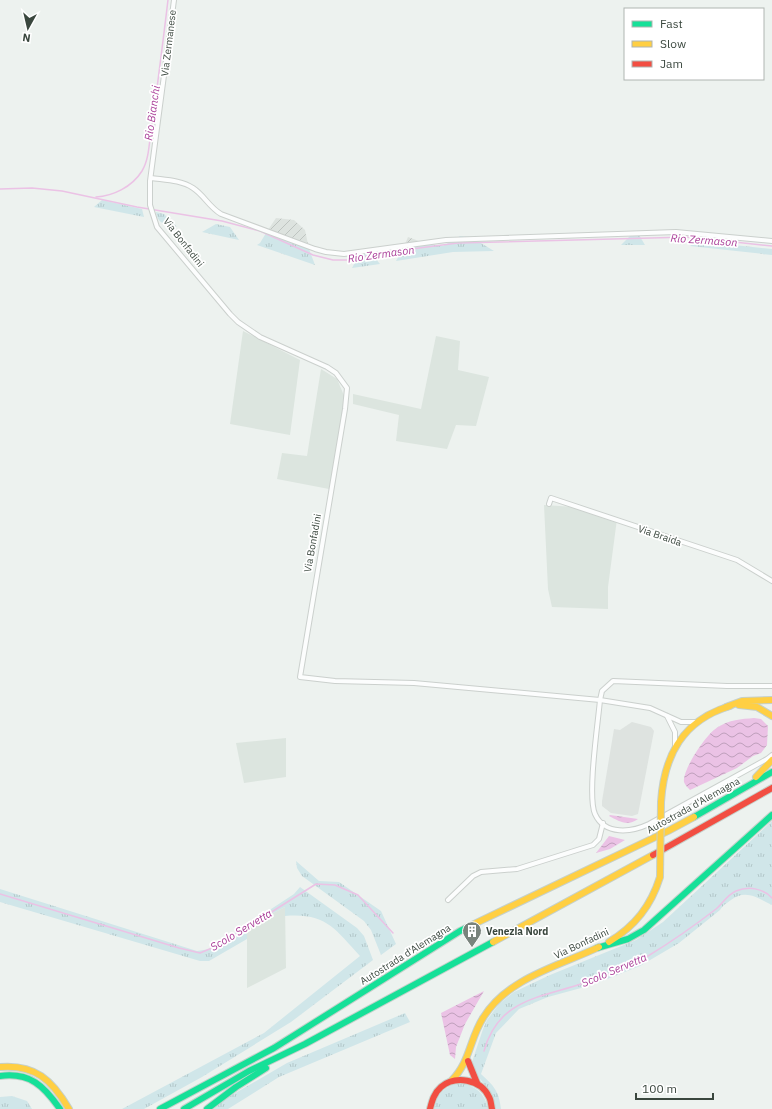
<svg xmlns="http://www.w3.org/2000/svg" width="772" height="1109" viewBox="0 0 772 1109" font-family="'IBM Plex Sans',sans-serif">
	<defs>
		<pattern id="industrial-furrows" width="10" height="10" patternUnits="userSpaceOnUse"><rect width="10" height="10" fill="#dde3df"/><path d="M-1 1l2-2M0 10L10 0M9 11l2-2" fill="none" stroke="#bec4c0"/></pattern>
		<pattern id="grass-tufts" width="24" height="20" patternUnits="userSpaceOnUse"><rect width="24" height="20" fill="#d0e6e9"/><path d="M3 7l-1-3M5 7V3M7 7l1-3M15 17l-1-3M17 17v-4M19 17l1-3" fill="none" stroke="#b3c7c9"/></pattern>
		<pattern id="water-waves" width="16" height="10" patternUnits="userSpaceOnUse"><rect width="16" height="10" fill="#ebc2e5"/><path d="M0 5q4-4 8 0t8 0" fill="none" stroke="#bf9fbb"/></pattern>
	</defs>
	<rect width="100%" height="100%" fill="#edf2ef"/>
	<g fill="#dce5df">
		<polygon points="243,331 300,360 290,435 230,424"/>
		<polygon points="436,336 460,341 458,370 489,377 476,426 456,425 447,449 396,441 399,415 353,404 353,394 421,409"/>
		<polygon points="321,369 337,379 345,398 329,489 277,479 282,453 307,456"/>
		<polygon points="544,505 575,507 617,519 608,587 608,609 552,607 548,589"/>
		<polygon points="286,738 286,777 244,783 236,743"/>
		<polygon points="285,907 286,968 247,988 247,926"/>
	</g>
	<g fill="url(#industrial-furrows)">
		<polygon points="276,218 294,220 305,230 309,249 266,233"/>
		<polygon points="408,237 427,244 403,249"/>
	</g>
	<g fill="url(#grass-tufts)">
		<polygon points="102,200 142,209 144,217 94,207"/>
		<path d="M156 212 164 214 177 227C166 224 158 225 156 212Z"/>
		<polygon points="216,224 230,227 239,240 202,232"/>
		<polygon points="634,232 639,235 645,245 621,245"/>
		<polygon points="266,233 309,249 315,265 257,245 260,243"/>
		<polygon points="460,236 471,237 494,251 453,252 396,261 403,249 427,244 443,246"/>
		<polygon points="697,241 772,249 772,255 690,246"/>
		<polygon points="371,253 380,264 352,268 359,255"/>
		<path d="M772 821V905C757 898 746 889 731 900 727 903 723 905 720 910L679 943 640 966 592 985 548 997 519 1009 496 1033 481 1074C494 1086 499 1091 501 1109H496L490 1091 475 1073 472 1062 483 1029 487 1020 499 1004 514 992 550 975 636 940 663 922Z"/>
		<polygon points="296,861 319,881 339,882 381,911 396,944 381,955 371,930 364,921 302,876 297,868"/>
		<path d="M300 887 357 928 364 936 373 960 291 1022 202 1077 144 1109H122L264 1033 360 956C334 928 326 913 285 916V907L247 926V939L209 961H200L0 902V889L197 951 210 949 294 894Z"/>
		<polygon points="405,1013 410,1022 279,1077 228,1109 214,1109 225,1099 287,1063"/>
		<path d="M459 1083C475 1085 485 1093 488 1109H434C436 1094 446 1086 459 1083Z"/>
		<polygon points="12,1096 27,1101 32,1109 0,1109 0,1097"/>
	</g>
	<polygon fill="#dee3e0" points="632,722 651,727 654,731 639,809 638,814 632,816 611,813 602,806 602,801 614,729 620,730"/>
	<g fill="url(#water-waves)">
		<path d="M754 718 761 719 768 726 767 745 761 753 753 756 737 768 690 790C688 788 685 785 684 782 682 770 707 733 718 727 729 720 741 719 754 718Z"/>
		<path d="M610 815 638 819C627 827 619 821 609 816Z"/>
		<polygon points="609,836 625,840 610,849 596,853"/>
		<polygon points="484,991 465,1024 456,1047 455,1059 450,1055 441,1013"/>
	</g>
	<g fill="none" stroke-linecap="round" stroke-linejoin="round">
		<g stroke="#ebc2e5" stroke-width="1.5">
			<polyline points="0,189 32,188 62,191 137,207 222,221 260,231 313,255 333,260 347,260 388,252 458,243 689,237 772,246"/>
			<path d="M96 197C113 196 132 187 142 171 150 158 149 139 152 124 158 83 163 41 168 0"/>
			<polyline points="0,894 179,948 200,953 219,945 316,884 335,885 358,895 393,933"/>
			<path d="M484 1051C498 1000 538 998 581 984 603 977 628 968 648 956 671 942 694 926 716 909 722 904 727 895 736 891 748 886 763 888 772 898"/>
		</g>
		<g stroke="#cbd0cd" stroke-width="6">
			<g id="street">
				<polyline points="174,0 150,181 150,205 157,227 230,314 238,322 260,337 327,367 336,373 347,388 345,409 300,677 335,681 414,683 600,700 650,708 681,722 696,722"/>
				<path d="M151 178C165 180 181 180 193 188 204 195 209 207 221 214L315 249 326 252 344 254 446 240 676 232 772 241"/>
				<polyline points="549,504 551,498 737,560 772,581"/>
				<path d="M772 686H727L613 681 602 691 600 700C598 723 587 796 595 814 605 836 632 832 649 824L767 759 772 755"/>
				<polyline points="667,716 675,732 675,745"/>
				<polyline points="448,900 473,876 481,872 517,869 593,845 599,839 603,823"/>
			</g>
		</g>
		<g stroke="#c5d0ca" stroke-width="8">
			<g id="fast">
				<polyline points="694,817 772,772"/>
				<polyline points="597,948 628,939 644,930 772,815"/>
				<path d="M0 1076C30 1072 44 1086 60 1109"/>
				<polyline points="160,1109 274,1048 460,931 472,925"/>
				<polyline points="184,1109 249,1071 305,1044 493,942"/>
				<polyline points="207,1109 236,1087 266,1068"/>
			</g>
		</g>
		<g stroke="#c5d0ca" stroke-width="8">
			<g id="slow">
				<polyline points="739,705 757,707 772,716"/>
				<polyline points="726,707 742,701 772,700"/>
				<polyline points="756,777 772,760"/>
				<path d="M661 802C664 755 683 720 730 706"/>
				<polyline points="472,925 668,831 694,817"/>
				<polyline points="493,942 653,855"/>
				<path d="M609 942C635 926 651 906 660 877"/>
				<path d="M0 1067C35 1064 52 1080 69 1109"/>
				<path d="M452 1080C470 1062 470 1038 483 1018 507 978 559 966 599 947"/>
			</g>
		</g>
		<g stroke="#c5d0ca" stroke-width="8">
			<g id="jam">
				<polyline points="653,855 772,788"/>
				<polyline points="468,1061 477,1083"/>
				<path d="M430 1109C432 1101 434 1093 441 1087 455 1075 481 1079 489 1097 491 1100 491 1105 492 1109"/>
			</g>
		</g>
		<use href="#street" stroke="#fcfdfd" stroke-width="4"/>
		<use href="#fast" stroke="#16e098" stroke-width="6"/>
		<use href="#slow" stroke="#ffcf43" stroke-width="6"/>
		<use href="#jam" stroke="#f24e42" stroke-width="6"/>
		<g stroke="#c5d0ca" stroke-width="8" stroke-linecap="butt">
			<polyline id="slow-bridge" points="660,877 661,802"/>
		</g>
		<use href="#slow-bridge" stroke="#ffcf43" stroke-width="6"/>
	</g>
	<defs>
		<g id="building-pin" transform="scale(1)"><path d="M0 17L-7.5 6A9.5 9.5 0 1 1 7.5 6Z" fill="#79837c" stroke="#fff"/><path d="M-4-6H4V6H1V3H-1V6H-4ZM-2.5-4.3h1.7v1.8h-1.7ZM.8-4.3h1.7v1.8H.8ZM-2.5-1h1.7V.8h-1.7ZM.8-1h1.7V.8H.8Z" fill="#fff"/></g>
	</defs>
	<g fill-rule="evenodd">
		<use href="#building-pin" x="472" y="931"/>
	</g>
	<g text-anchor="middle" stroke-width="3.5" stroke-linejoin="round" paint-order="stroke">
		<g font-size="10" fill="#3a473e" stroke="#fff">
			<text transform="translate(168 43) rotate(-83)" y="4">Via Zermanese</text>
			<text transform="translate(184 242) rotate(52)" y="4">Via Bonfadini</text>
			<text transform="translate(660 535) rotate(19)" y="4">Via Braida</text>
			<text transform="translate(312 543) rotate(-80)" y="4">Via Bonfadini</text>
			<text transform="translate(693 805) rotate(-29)" y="4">Autostrada d'Alemagna</text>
			<text transform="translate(581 943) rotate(-25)" y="4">Via Bonfadini</text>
			<text transform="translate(405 954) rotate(-32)" y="4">Autostrada d'Alemagna</text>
		</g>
		<g font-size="10" font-weight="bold" fill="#3a473e" stroke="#fff" text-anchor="start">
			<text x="486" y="935">Venezia Nord</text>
		</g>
		<g font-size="11" font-style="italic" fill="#a93d98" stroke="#fff">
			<text transform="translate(152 113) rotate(-82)" y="4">Rio Bianchi</text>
			<text transform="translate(704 240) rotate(4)" y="4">Rio Zermason</text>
			<text transform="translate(381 254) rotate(-8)" y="4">Rio Zermason</text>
			<text transform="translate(241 930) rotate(-31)" y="4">Scolo Servetta</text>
			<text transform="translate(614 970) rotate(-23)" y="4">Scolo Servetta</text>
		</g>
	</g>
	<rect x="624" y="8" width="140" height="72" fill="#ffffff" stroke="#b0b5b2"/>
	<rect x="632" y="21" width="20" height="6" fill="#16e098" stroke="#b0b5b2"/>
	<text x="660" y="28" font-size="12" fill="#3a473e">Fast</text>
	<rect x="632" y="41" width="20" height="6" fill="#ffcf43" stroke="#b0b5b2"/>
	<text x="660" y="48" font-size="12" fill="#3a473e">Slow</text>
	<rect x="632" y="61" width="20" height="6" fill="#f24e42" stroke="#b0b5b2"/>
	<text x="660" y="68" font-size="12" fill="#3a473e">Jam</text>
	<g transform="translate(28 28) rotate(188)" stroke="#ffffff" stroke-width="3" paint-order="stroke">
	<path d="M0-3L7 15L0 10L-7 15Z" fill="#3a473e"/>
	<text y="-6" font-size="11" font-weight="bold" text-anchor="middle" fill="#3a473e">N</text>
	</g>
	<path d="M636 1093v6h77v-6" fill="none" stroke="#3a473e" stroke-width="2"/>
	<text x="642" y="1093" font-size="12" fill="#3a473e" stroke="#ffffff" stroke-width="3" paint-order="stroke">100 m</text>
</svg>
